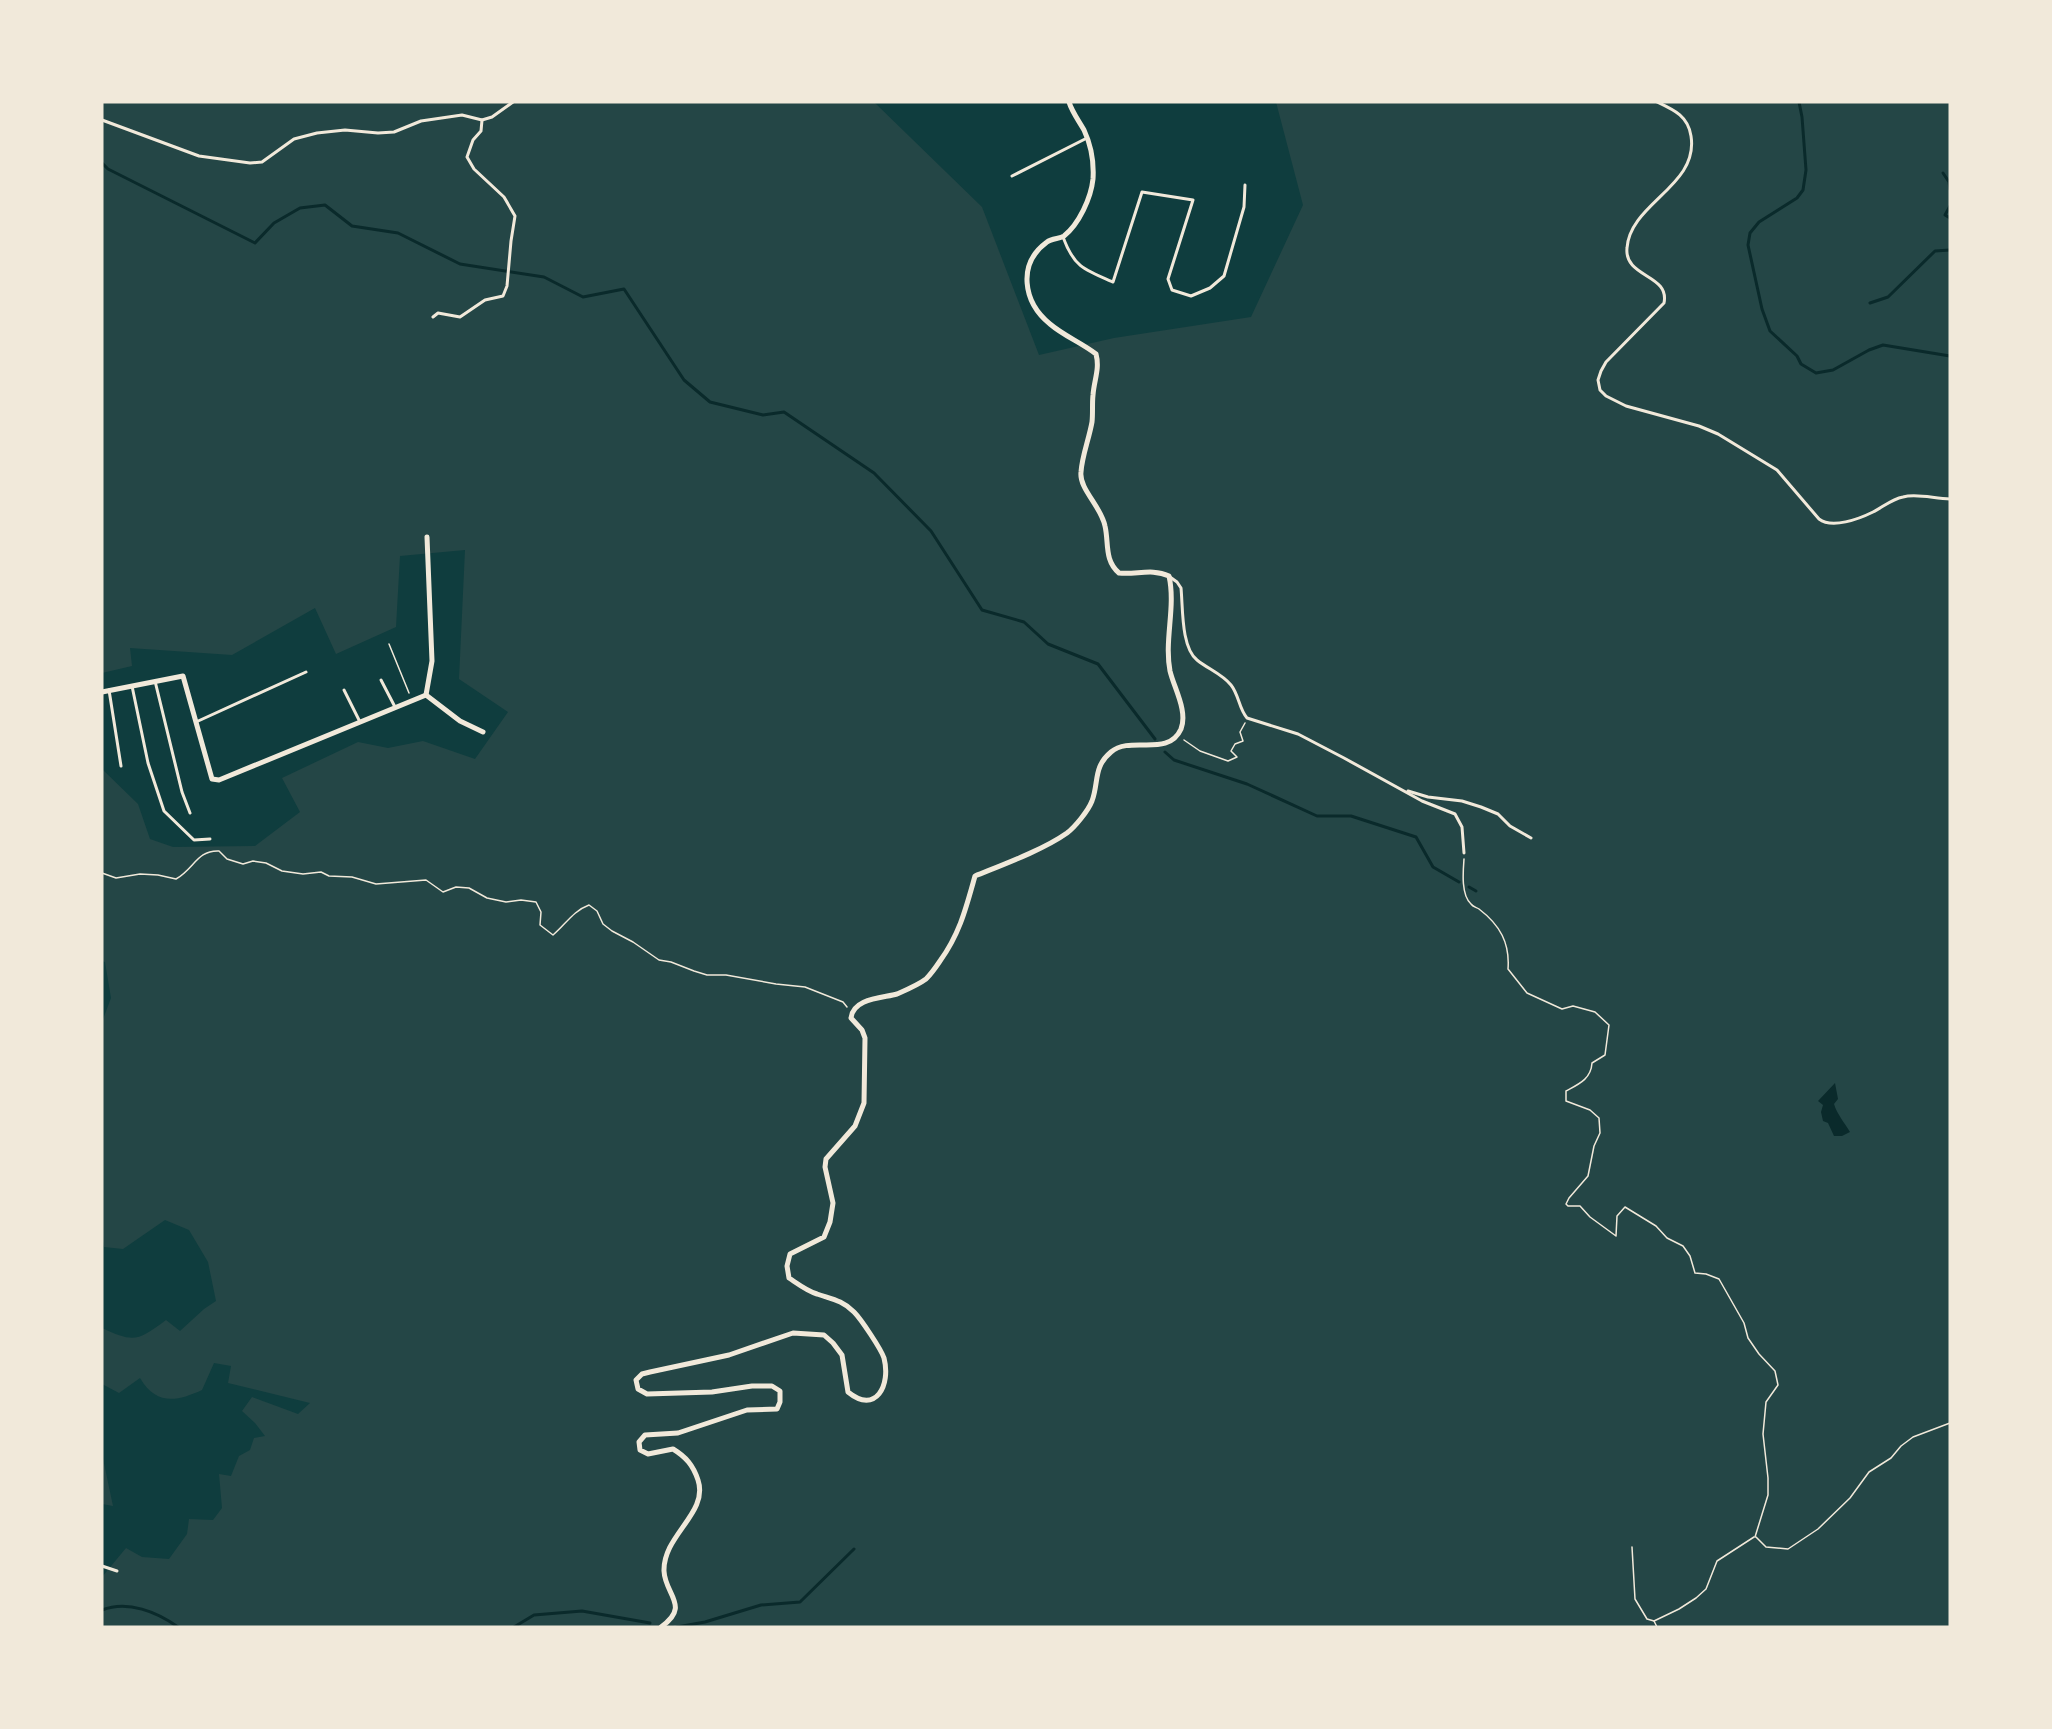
<svg xmlns="http://www.w3.org/2000/svg" width="2052" height="1729" viewBox="0 0 2052 1729" font-family="'Zilla Slab',serif">
	<rect width="100%" height="100%" fill="#0f3d3e"/>
	<g fill="#244646">
		<path d="M102 102H874L982 207 1039 355 1114 338 1251 317 1303 205 1276 102H1950V1627H102V1577L126 1548 142 1557 169 1559 187 1534 189 1519 213 1520 222 1508 219 1474 231 1476 239 1456 250 1450 254 1438 265 1436 255 1423 242 1411 252 1397 298 1414 310 1403 228 1383 231 1366 214 1363 202 1390C176 1402 156 1405 140 1378L119 1393 102 1384V1328C134 1343 138 1341 166 1320L180 1331 204 1309 216 1301 208 1262 189 1230 165 1220 123 1249 104 1247 102 1234V1022L111 998 105 962 102 961V769L138 804 150 839 173 847 255 846 300 812 282 778 358 742 388 748 423 741 475 759 508 712 459 679 465 550 400 556 396 627 336 654 315 608 232 655 130 648 132 666 102 673Z"/>
		<polygon points="102,1454 113,1506 102,1504"/>
	</g>
	<path fill="#0a2a2b" d="M1835 1083 1838 1099 1834 1104C1837 1114 1844 1122 1850 1132L1842 1136H1834L1828 1123 1823 1121 1821 1112 1823 1105 1818 1101Z"/>
	<g fill="none" stroke-linecap="round" stroke-linejoin="round">
		<g stroke="#0a2a2b" stroke-width="3">
			<polyline points="1799,102 1802,117 1806,170 1803,190 1797,198 1759,222 1750,233 1748,245 1762,309 1770,331 1797,356 1801,364 1816,373 1833,370 1869,350 1883,345 1950,356"/>
			<polyline points="102,163 108,169 255,243 274,223 300,208 325,205 352,226 398,233 460,264 544,277 583,297 624,289 684,380 710,402 763,415 784,412 874,473 931,531 982,610 1024,622 1048,644 1098,664 1155,739"/>
			<polyline points="1943,173 1949,182 1950,189"/>
			<polyline points="1950,206 1945,215 1950,218"/>
			<polyline points="1870,303 1888,297 1935,251 1950,250"/>
			<polyline points="1165,752 1174,760 1247,784 1317,816 1351,816 1416,837 1433,867 1459,882"/>
			<polyline points="1469,887 1476,891"/>
			<path d="M102 1610C128 1600 157 1612 178 1627"/>
			<polyline points="514,1627 534,1615 582,1611 650,1623"/>
			<polyline points="670,1627 673,1627"/>
			<polyline points="677,1627 705,1622 761,1605 800,1602 854,1549"/>
		</g>
		<g stroke="#f1e9da" stroke-width="1.5">
			<polyline points="389,644 409,693"/>
			<polyline points="1184,740 1200,751 1228,761 1237,757 1231,751 1235,744 1243,741 1240,732 1245,723"/>
			<path d="M1464 859C1463 872 1461 895 1471 904 1473 907 1476 907 1479 909 1500 925 1510 943 1508 969L1527 993 1562 1009 1573 1006 1595 1012 1609 1025 1605 1055 1592 1063C1591 1079 1579 1084 1566 1091V1101L1590 1110 1599 1118 1600 1133 1594 1146 1588 1176 1569 1198 1566 1204 1568 1206H1580L1590 1217 1616 1236 1617 1216 1625 1207 1656 1226 1667 1238 1683 1246 1690 1256 1695 1273 1706 1274 1719 1279 1744 1323 1748 1338 1759 1354 1775 1371 1778 1385 1766 1402 1763 1434 1768 1478V1495L1755 1537"/>
			<path d="M102 873 116 878 140 874 158 875 176 879C194 869 197 850 219 851L227 859 243 864 253 861 266 863 282 871 303 874 321 872 329 876 352 877 376 884 426 880 443 892 456 887 469 888 487 898 506 902 521 900 536 902 541 912 540 925 553 935C566 924 573 911 589 905L597 911 603 924 612 931 633 942 659 960 671 962 694 971 707 975H726L776 984 805 987 843 1002 847 1007"/>
			<polyline points="1756,1537 1766,1547 1788,1549 1818,1529 1850,1498 1869,1472 1891,1458 1901,1446 1913,1437 1950,1423"/>
			<polyline points="1632,1547 1635,1599 1647,1619 1654,1621 1657,1627"/>
			<polyline points="1654,1621 1679,1609 1696,1598 1706,1589 1717,1561 1754,1537"/>
		</g>
		<g stroke="#f1e9da" stroke-width="3">
			<path d="M1657 102C1674 110 1688 116 1691 136 1699 186 1630 203 1627 248 1624 278 1670 274 1664 303L1606 362 1601 371 1598 380 1600 390 1606 396 1626 406 1699 426 1718 434 1777 470 1819 519C1832 529 1859 519 1873 512 1883 507 1892 499 1903 497 1917 493 1935 499 1950 499"/>
			<polyline points="102,120 199,156 250,163 262,162 294,139 317,133 345,130 378,133 394,132 421,121 462,115 482,120 492,117 513,102"/>
			<polyline points="1012,176 1087,138"/>
			<path d="M1063 237C1074 267 1084 270 1113 282L1142 192 1193 200 1168 279 1172 290 1191 296 1210 288 1224 276 1244 207 1245 185"/>
			<polyline points="433,317 438,313 460,317 485,300 503,296 507,286 511,241 515,216 504,197 474,169 467,157 473,140 481,131 482,120"/>
			<path d="M1170 577 1177 582 1181 588C1183 608 1181 647 1197 660 1208 669 1222 674 1231 685 1239 695 1239 709 1247 718L1298 734 1344 758 1422 801 1455 814 1462 827 1464 853"/>
			<polyline points="381,680 395,707"/>
			<polyline points="155,681 182,792 190,813"/>
			<polyline points="132,686 148,763 164,811 194,840 210,839"/>
			<polyline points="109,690 121,766"/>
			<polyline points="344,690 360,722"/>
			<polyline points="196,722 306,672"/>
			<polyline points="1408,791 1428,797 1462,801 1481,807 1498,814 1510,826 1531,838"/>
			<polyline points="102,1566 117,1571"/>
		</g>
		<g stroke="#f1e9da" stroke-width="5">
			<polyline points="102,692 183,676 212,779 219,780 426,695"/>
			<polyline points="426,695 432,661 427,537"/>
			<polyline points="426,695 460,721 483,732"/>
			<path d="M661 1627C691 1606 665 1595 664 1571 663 1535 709 1513 698 1480 693 1465 686 1457 673 1449L648 1454 640 1450 639 1442 645 1435 678 1433 747 1410 777 1409 780 1402V1391L772 1386H752L712 1392 647 1394 638 1389 636 1380 642 1374 650 1372 729 1355 793 1333 824 1335 833 1343 842 1355 848 1392C876 1415 891 1385 884 1358 881 1349 861 1319 854 1312 842 1300 831 1299 817 1294 807 1291 798 1284 789 1278L787 1266 790 1254 824 1237 830 1222 833 1203 825 1167 826 1159 855 1126 864 1103 865 1038 862 1030 851 1018C853 998 883 998 897 994 906 990 918 985 926 979 931 974 936 967 940 961 960 933 966 908 975 876 1002 865 1043 850 1067 833 1075 827 1088 811 1092 801 1099 782 1093 767 1111 752 1131 735 1168 758 1181 729 1188 711 1174 688 1170 671 1164 640 1176 607 1169 576 1152 568 1136 575 1119 573 1104 560 1109 543 1105 526 1101 506 1079 489 1081 472 1082 456 1089 439 1092 422 1093 413 1092 404 1093 395 1094 380 1100 369 1096 354 1082 343 1064 336 1050 324 1023 302 1017 264 1047 242 1052 238 1060 239 1064 236 1079 224 1091 198 1093 179 1094 163 1091 145 1084 130 1079 121 1072 112 1069 102"/>
		</g>
	</g>
	<rect width="2052" height="1729" fill="none" stroke="#f1e9da" stroke-width="207"/>
</svg>
